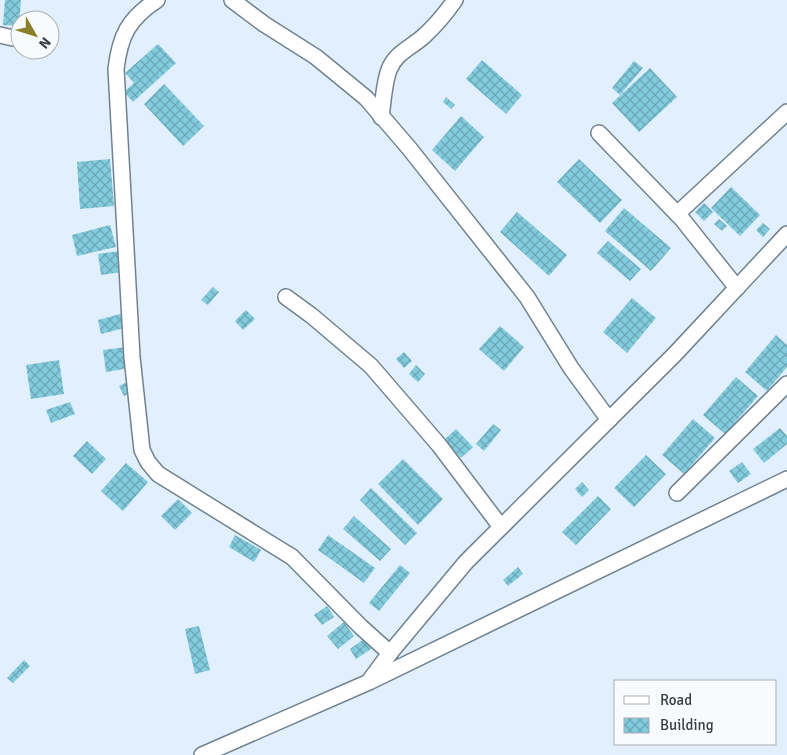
<svg xmlns="http://www.w3.org/2000/svg" width="787" height="755" viewBox="0 0 787 755" font-family="Signika,sans-serif">
	<defs>
		<pattern id="building-cross-hatch" width="8" height="8" patternUnits="userSpaceOnUse" patternTransform="scale(1.25)"><rect width="8" height="8" fill="#83ccde"/><path d="M0 0l8 8M0 8l8-8" fill="none" stroke="#6ca7b6"/></pattern>
	</defs>
	<rect width="100%" height="100%" fill="#e1f0fc"/>
	<g fill="url(#building-cross-hatch)">
		<polygon points="5,0 21,0 19,26 3,25"/>
		<polygon points="158,44 176,63 133,102 124,92 134,83 125,73"/>
		<polygon points="482,60 522,95 506,114 466,79"/>
		<polygon points="634,61 643,68 620,95 612,88"/>
		<polygon points="650,68 677,97 639,132 612,103"/>
		<polygon points="164,84 204,126 183,146 144,104"/>
		<polygon points="446,97 455,105 451,109 443,102"/>
		<polygon points="461,116 484,137 455,171 432,150"/>
		<polygon points="110,159 114,206 80,209 77,162"/>
		<polygon points="579,159 622,200 600,223 557,182"/>
		<polygon points="731,187 760,215 740,236 711,208"/>
		<polygon points="704,203 713,212 704,221 695,212"/>
		<polygon points="624,208 671,248 651,271 605,231"/>
		<polygon points="517,212 567,255 549,276 500,232"/>
		<polygon points="719,219 727,226 722,231 714,224"/>
		<polygon points="763,223 770,229 763,237 756,230"/>
		<polygon points="110,225 116,247 77,256 72,235"/>
		<polygon points="608,241 641,269 630,281 597,253"/>
		<polygon points="119,251 122,272 101,275 98,254"/>
		<polygon points="213,287 219,292 208,305 201,300"/>
		<polygon points="632,298 656,318 627,353 603,332"/>
		<polygon points="246,310 255,319 243,330 235,321"/>
		<polygon points="124,313 128,327 101,334 98,320"/>
		<polygon points="500,326 524,347 504,371 479,349"/>
		<polygon points="776,335 787,345 787,367 767,391 745,372"/>
		<polygon points="126,347 129,368 106,372 103,350"/>
		<polygon points="404,352 412,361 404,368 396,359"/>
		<polygon points="59,360 64,394 31,399 26,365"/>
		<polygon points="416,365 425,374 418,382 409,374"/>
		<polygon points="736,377 758,396 725,434 703,415"/>
		<polygon points="129,381 133,391 124,396 119,386"/>
		<polygon points="70,402 75,414 51,423 46,410"/>
		<polygon points="693,419 715,438 684,474 662,455"/>
		<polygon points="493,424 501,430 484,451 476,444"/>
		<polygon points="780,428 787,436 787,444 764,463 753,449"/>
		<polygon points="456,429 473,447 461,458 444,440"/>
		<polygon points="87,441 106,459 92,474 73,456"/>
		<polygon points="646,455 666,474 634,507 614,488"/>
		<polygon points="403,459 443,499 418,525 378,484"/>
		<polygon points="742,462 751,474 738,483 729,471"/>
		<polygon points="126,463 148,482 123,511 101,491"/>
		<polygon points="582,482 589,490 582,497 575,489"/>
		<polygon points="371,488 417,533 405,545 360,500"/>
		<polygon points="598,496 611,509 576,545 562,532"/>
		<polygon points="178,499 192,513 175,530 161,516"/>
		<polygon points="354,516 391,549 380,561 343,529"/>
		<polygon points="235,535 261,550 254,562 229,547"/>
		<polygon points="328,535 375,568 364,583 318,550"/>
		<polygon points="400,565 410,573 379,611 369,603"/>
		<polygon points="518,567 523,574 508,586 503,580"/>
		<polygon points="327,606 334,617 322,625 314,615"/>
		<polygon points="344,622 354,636 338,649 327,636"/>
		<polygon points="199,626 210,670 195,674 185,629"/>
		<polygon points="364,639 371,649 356,659 350,649"/>
		<polygon points="24,660 30,666 13,683 7,678"/>
	</g>
	<g fill="none" stroke-linecap="round" stroke-linejoin="round">
		<g stroke="#71828f" stroke-width="18">
			<g id="minor">
				<path d="M157 0C128 19 120 36 116 69L132 357 142 450 148 462 158 474 292 557 361 627 390 653"/>
				<polyline points="232,0 264,24 316,57 366,98 409,148 527,297 571,368 609,420"/>
				<polyline points="0,35 13,38"/>
				<path d="M381 117C383 103 384 83 389 70 395 53 412 47 424 36 436 25 446 13 455 0"/>
				<polyline points="599,133 682,219 737,288"/>
				<polyline points="677,214 787,112"/>
				<polyline points="286,297 312,316 371,366 439,445 501,527"/>
				<polyline points="677,493 787,384"/>
				<polyline points="370,680 390,653 466,562 675,354 787,234"/>
				<polyline points="202,755 369,682 787,479"/>
			</g>
		</g>
		<use href="#minor" stroke="#fff" stroke-width="15"/>
	</g>
	<rect x="614" y="680" width="162" height="65" fill="#f8fbfe" stroke="#aaafb3"/>
	<rect x="624" y="696" width="25" height="8" fill="#ffffff" stroke="#aaafb3"/>
	<text x="660" y="705" font-size="15" fill="#363d43">Road</text>
	<rect x="624" y="718" width="25" height="15" fill="url(#building-cross-hatch)" stroke="#aaafb3"/>
	<text x="660" y="730" font-size="15" fill="#363d43">Building</text>
	<g transform="translate(35 35) rotate(129)"><circle r="24" fill="#f8fbfe" stroke="#aaafb3"/>
	<path d="M0-4L9 19L0 12L-9 19Z" fill="#8b8027"/>
	<text y="-8" font-size="14" font-weight="bold" text-anchor="middle" fill="#363d43">N</text>
	</g>
</svg>
